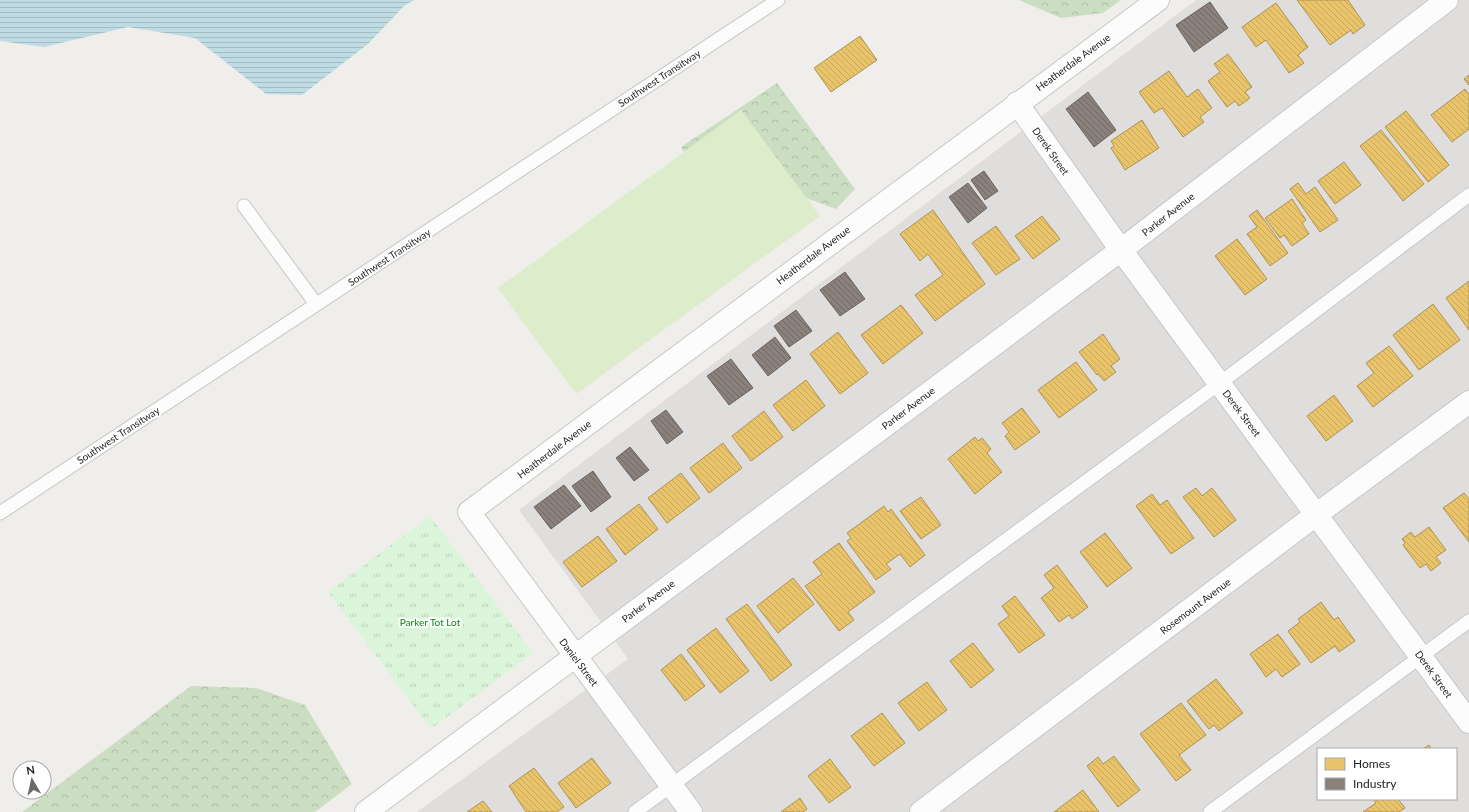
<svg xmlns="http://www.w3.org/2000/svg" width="1469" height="812" viewBox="0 0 1469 812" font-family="Lato,sans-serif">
	<defs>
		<pattern id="forest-crowns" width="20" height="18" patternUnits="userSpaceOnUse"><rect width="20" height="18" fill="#cbdec1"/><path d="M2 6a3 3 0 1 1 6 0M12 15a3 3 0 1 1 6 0" fill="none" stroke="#aebea6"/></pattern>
		<pattern id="park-tufts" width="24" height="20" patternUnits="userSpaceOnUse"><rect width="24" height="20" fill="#daf5da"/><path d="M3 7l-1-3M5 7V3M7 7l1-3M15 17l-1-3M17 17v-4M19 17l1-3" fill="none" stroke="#bbd2bb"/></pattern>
		<pattern id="water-rules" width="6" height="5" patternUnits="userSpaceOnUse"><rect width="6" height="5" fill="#bfdbe3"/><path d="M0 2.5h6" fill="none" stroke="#a4bcc2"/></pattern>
		<pattern id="homes-back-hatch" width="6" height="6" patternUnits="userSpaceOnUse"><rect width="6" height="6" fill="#e9c46a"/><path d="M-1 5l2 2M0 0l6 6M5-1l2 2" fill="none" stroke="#c8a85c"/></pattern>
		<pattern id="industry-back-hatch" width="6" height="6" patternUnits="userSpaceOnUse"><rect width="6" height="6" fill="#8a817c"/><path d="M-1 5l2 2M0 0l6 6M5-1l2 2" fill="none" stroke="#706965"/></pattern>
	</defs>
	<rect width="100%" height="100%" fill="#f0eeeb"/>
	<path fill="#dfdedc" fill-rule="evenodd" d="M1196 0H1469V812H417L628 659 519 510ZM1318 749H1456V799H1318Z"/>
	<g fill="url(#forest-crowns)">
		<polygon points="1019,0 1121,0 1103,13 1061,18"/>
		<polygon points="777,83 855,189 836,209 746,176 705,187 681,147"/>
		<polygon points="191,686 256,688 305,705 352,784 315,812 22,812"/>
	</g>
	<polygon fill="url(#park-tufts)" points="430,516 533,653 431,729 328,592"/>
	<polygon fill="#ddeccb" points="741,110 820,216 576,394 498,288"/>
	<polygon fill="url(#water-rules)" points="0,0 415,0 405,5 368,44 302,95 266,94 195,38 128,27 44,47 0,41"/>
	<g fill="url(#homes-back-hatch)" stroke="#ad9354">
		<polygon points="1297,0 1348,0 1365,25 1353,34 1351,30 1330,45"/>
		<polygon points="1276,3 1308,47 1298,55 1304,63 1289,73 1266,40 1256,47 1242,27"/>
		<polygon points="860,36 877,60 831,92 814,68"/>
		<polygon points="1228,54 1252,87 1245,92 1250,98 1239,106 1235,101 1227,107 1208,81 1220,72 1214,64"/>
		<polygon points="1169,71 1187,97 1198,89 1212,108 1200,117 1204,122 1183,137 1162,108 1154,113 1139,92"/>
		<polygon points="1469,75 1469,85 1464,79"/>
		<polygon points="1465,89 1469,95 1469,129 1452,142 1431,115"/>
		<polygon points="1406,111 1449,165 1428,182 1385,127"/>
		<polygon points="1142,120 1159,148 1125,170 1111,148 1114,146 1111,141"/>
		<polygon points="1381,130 1424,184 1403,201 1360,146"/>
		<polygon points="1344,162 1361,185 1335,204 1318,181"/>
		<polygon points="1298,183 1306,194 1315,187 1338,220 1320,232 1290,189"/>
		<polygon points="1292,199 1306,220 1302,223 1309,234 1292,246 1284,235 1280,238 1265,218"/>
		<polygon points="933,210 985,284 935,321 915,295 943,275 928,254 920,261 900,234"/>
		<polygon points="1257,210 1288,253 1270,266 1247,234 1257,227 1249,216"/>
		<polygon points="1042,216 1060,239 1033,259 1015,236"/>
		<polygon points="996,226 1020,259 996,275 972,243"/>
		<polygon points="1237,239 1267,279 1245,295 1215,256"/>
		<polygon points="1469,281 1469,330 1446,298"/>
		<polygon points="1433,304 1460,340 1419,370 1393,335"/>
		<polygon points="901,305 923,333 883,364 861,335"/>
		<polygon points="838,332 868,373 840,394 810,354"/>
		<polygon points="1103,334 1120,359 1111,366 1116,372 1104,381 1098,374 1097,375 1079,352"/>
		<polygon points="1389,346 1413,376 1373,407 1357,386 1374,373 1366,363"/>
		<polygon points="1076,362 1097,390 1059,418 1038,390"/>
		<polygon points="806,380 825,406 793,431 773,405"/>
		<polygon points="1334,395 1353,421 1326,441 1307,416"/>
		<polygon points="1022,408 1040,432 1015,450 1005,436 1009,432 1002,423"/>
		<polygon points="764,411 783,437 751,461 732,436"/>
		<polygon points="975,437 978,441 982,438 991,449 987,453 1002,472 975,494 948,459"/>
		<polygon points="723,443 742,468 709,493 690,468"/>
		<polygon points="681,473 700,498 667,523 648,498"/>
		<polygon points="1196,488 1202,496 1212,488 1236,520 1214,537 1183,497"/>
		<polygon points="1464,493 1469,499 1469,542 1443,508"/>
		<polygon points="1152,494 1160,505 1167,500 1194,538 1171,554 1136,506"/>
		<polygon points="921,497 941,525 921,539 900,511"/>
		<polygon points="639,504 658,529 625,555 606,529"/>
		<polygon points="884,506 888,512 891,509 925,555 910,567 900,554 886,564 891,569 876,580 847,541 851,538 847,533"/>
		<polygon points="1429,527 1446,550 1436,557 1441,563 1431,571 1426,564 1420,568 1403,545 1405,543 1402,539 1411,532 1415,537"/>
		<polygon points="1105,533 1132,568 1107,587 1080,552"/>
		<polygon points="598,536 617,561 582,587 563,562"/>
		<polygon points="839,543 875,592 848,612 854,620 839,631 805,586 822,574 813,562"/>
		<polygon points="1057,565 1088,607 1072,619 1069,615 1059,622 1041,598 1054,588 1044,575"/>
		<polygon points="793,578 814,604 778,633 757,606"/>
		<polygon points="1015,596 1045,635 1019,653 998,624 1009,616 1002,606"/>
		<polygon points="1321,602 1334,620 1338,617 1355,641 1339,652 1335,646 1311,663 1288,631 1300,622 1298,619"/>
		<polygon points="747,604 792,665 771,681 726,619"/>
		<polygon points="716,628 749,671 720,693 687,650"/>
		<polygon points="1278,634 1300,664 1282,677 1276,669 1266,677 1250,654"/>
		<polygon points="973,643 994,670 971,688 950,661"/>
		<polygon points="681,654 705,686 685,701 661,670"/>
		<polygon points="1216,679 1243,713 1219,731 1214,725 1209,729 1187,701"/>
		<polygon points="927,682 947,710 919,731 898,703"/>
		<polygon points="1181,703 1206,735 1179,755 1191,770 1176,781 1140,734"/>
		<polygon points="882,713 905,743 874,766 851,736"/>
		<polygon points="1429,745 1431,749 1423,749"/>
		<polygon points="1114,756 1140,790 1118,807 1087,766 1098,757 1103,764"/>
		<polygon points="592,758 611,783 576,808 558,783"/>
		<polygon points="830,759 851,787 829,803 808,776"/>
		<polygon points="534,768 564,807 557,812 526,812 509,786"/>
		<polygon points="1083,790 1099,812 1054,812"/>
		<polygon points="800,798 807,809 803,812 781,812"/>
		<polygon points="1373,799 1398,799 1405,808 1399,812 1363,812 1376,803"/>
		<polygon points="483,801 492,812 467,812"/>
	</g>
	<g fill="url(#industry-back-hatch)" stroke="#6b6461">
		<polygon points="1210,2 1228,28 1194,52 1176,25"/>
		<polygon points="1088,92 1116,130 1094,147 1066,109"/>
		<polygon points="984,171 998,191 985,200 971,180"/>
		<polygon points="968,183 987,208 968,223 949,197"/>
		<polygon points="845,272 865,299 840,316 820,290"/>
		<polygon points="796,310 812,331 789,347 774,326"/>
		<polygon points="775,337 791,358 768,376 752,355"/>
		<polygon points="731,359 753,388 729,405 707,376"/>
		<polygon points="666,410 683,432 667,444 651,421"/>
		<polygon points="630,447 649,470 634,481 616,458"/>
		<polygon points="593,471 611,497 591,512 572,486"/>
		<polygon points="564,485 581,506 551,529 534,507"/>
	</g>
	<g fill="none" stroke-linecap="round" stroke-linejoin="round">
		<g stroke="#c9c8c7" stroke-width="15">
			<g id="service">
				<polyline points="244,206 316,304"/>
				<polyline points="0,513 778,0"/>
				<polyline points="635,812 1220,383 1469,195"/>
				<polyline points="1210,812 1469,621"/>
			</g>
		</g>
		<g stroke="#c9c8c7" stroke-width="24">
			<g id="minor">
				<polyline points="1017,103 1121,250 1469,722"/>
				<polyline points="366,812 1121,250 1447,0"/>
				<polyline points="691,812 469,512 1158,0"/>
				<polyline points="921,812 1317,514 1469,402"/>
			</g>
		</g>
		<use href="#service" stroke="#fdfcfc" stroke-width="13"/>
		<use href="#minor" stroke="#fdfcfc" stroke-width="22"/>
	</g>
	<g text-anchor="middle" stroke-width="4" stroke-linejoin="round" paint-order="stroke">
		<g font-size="10" fill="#222" stroke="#fff">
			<text transform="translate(1073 62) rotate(-36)" y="4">Heatherdale Avenue</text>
			<text transform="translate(659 78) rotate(-33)" y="4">Southwest Transitway</text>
			<text transform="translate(1051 151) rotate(55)" y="4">Derek Street</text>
			<text transform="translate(1168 214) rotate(-38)" y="4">Parker Avenue</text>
			<text transform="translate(813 255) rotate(-37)" y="4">Heatherdale Avenue</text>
			<text transform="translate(389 257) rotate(-33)" y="4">Southwest Transitway</text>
			<text transform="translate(908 408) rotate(-37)" y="4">Parker Avenue</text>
			<text transform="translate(1242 413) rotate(53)" y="4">Derek Street</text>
			<text transform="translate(118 435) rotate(-33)" y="4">Southwest Transitway</text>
			<text transform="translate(554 449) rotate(-37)" y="4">Heatherdale Avenue</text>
			<text transform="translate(648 601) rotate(-37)" y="4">Parker Avenue</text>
			<text transform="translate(1195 606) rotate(-37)" y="4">Rosemount Avenue</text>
			<text transform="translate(579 662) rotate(53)" y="4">Daniel Street</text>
			<text transform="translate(1434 674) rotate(54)" y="4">Derek Street</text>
		</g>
		<g font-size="10" fill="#0c8416" stroke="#fff">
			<text x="430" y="626">Parker Tot Lot</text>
		</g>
	</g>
	<rect x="1317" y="748" width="140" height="52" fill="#ffffff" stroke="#a7a7a7"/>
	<rect x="1325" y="758" width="20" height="12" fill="#e9c46a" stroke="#a7a7a7"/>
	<text x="1353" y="768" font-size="12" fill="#222222">Homes</text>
	<rect x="1325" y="778" width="20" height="12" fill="#8a817c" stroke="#a7a7a7"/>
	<text x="1353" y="788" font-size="12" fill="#222222">Industry</text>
	<g transform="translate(32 780) rotate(351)"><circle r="19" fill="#ffffff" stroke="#a7a7a7"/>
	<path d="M0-3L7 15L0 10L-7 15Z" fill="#6a6968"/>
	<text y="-6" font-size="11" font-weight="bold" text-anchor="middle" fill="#222222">N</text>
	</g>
</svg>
